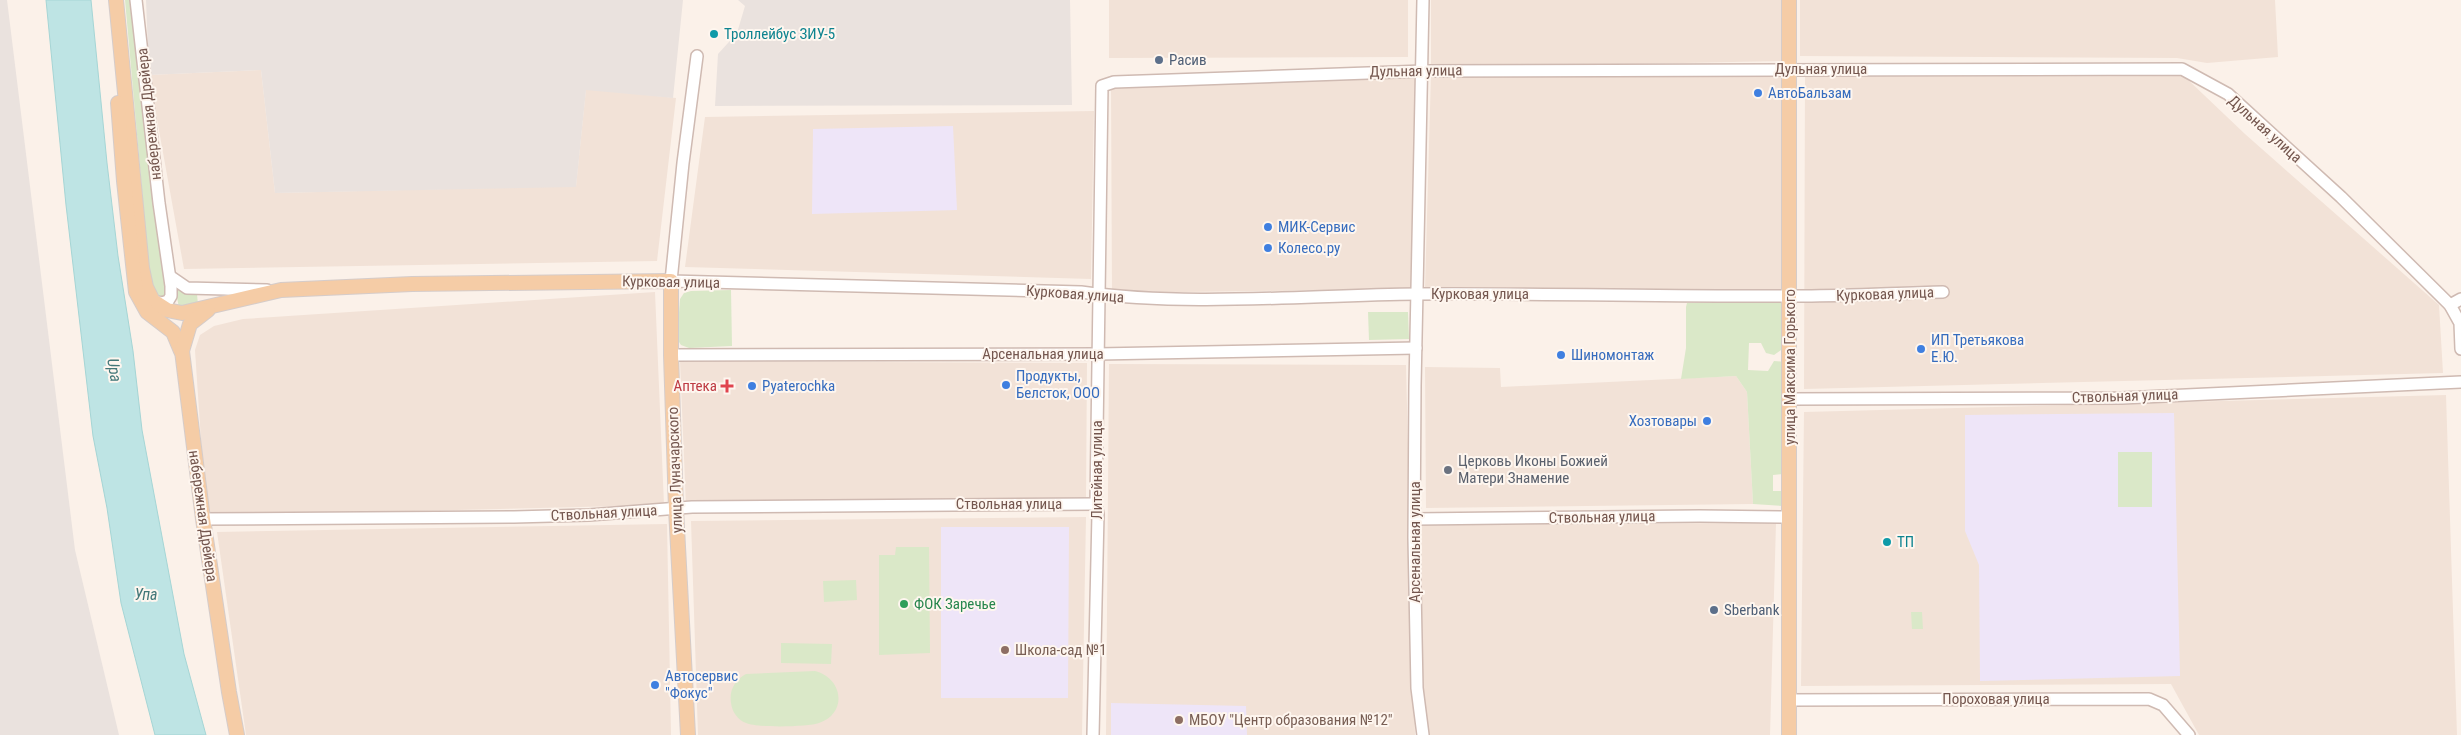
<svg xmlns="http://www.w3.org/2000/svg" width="2461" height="735" viewBox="0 0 2461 735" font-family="'Roboto Condensed',sans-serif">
	<rect width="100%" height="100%" fill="#fbf1e9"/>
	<g fill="#f2e2d7">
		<polygon points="1109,0 1408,0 1408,57 1109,58"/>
		<polygon points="1431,0 1782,0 1782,61 1431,68"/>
		<polygon points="1800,0 2275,0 2278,57 2207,63 2177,58 1800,56"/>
		<polygon points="261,70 275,193 576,186 586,89 676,98 657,261 184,269 149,75"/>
		<polygon points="1782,73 1782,291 1425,288 1431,74"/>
		<polygon points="2184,76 2245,134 2439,305 2443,373 1804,389 1805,77"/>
		<polygon points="1419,77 1411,289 1112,293 1111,88"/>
		<polygon points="1094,111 1091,279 685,267 705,117"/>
		<polygon points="655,292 664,505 206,516 195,350 200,335 214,326 243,319"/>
		<polygon points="680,361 1087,363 1086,499 686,506"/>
		<polygon points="1109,364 1406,365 1415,735 1106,735"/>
		<polygon points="1425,367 1500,368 1501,387 1736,376 1747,392 1753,504 1426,508"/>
		<polygon points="2446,395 2457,735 2199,735 2171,684 1801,686 1804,412"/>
		<polygon points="1086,517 1082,735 698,735 691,521"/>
		<polygon points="1776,523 1770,735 1424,735 1420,524"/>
		<polygon points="667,524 671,735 246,735 217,532"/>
	</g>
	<g fill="#eae2de">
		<polygon points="0,0 7,0 75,550 119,735 0,735"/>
		<polygon points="146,0 683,0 673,98 586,90 576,187 275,193 261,70 149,75"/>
		<polygon points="738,0 1070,0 1072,105 715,106 718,54 737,33 745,6"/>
	</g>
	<g fill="#eee5f8">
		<polygon points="953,126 957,210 812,214 813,129"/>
		<polygon points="2174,413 2180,676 1980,681 1979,565 1965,531 1965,415"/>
		<polygon points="941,527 1069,527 1068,698 941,698"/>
		<polygon points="1111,703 1246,706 1247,735 1111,735"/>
	</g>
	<g fill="#dae8c8">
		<polygon points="125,0 130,0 150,178 165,263 167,295 162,297 158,296 152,284 149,268"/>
		<polygon points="175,287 197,294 198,305 179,308"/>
		<polygon points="731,290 732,346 689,348 681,345 677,339 680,299 684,293 691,291"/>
		<polygon points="1783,302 1784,344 1781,350 1774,355 1766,353 1761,343 1749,343 1748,370 1768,371 1774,361 1785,362 1783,474 1773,475 1773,491 1783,491 1783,506 1753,504 1747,392 1736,376 1681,379 1686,348 1686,307 1687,303"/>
		<polygon points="1368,312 1408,312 1409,339 1369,340"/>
		<rect x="2118" y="452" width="34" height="55"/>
		<polygon points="896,547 929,547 930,653 879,655 879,555 895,555"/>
		<polygon points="856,580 857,600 824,602 823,581"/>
		<polygon points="1911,612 1922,612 1923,629 1912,629"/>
		<polygon points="781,643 832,644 831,664 781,663"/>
		<path d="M815 671C843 678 848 713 819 723 808 727 757 728 746 723 738 720 732 712 731 703 729 690 735 680 746 674Z"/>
	</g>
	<polygon fill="#bee4e4" stroke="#a5d5d5" points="46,0 91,0 107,163 118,256 133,351 142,430 184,654 206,735 155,735 121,603 107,508 93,436 66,205"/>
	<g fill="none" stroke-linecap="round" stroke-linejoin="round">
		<g stroke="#cfbab2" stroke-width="14">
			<g id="minor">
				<polyline points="136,0 159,203 171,286 171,296 168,301 162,303 153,301"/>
				<path d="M697 56 683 163 671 281 1081 292C1192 307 1306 295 1418 294 1547 293 1676 297 1804 296 1851 296 1897 293 1943 292"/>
				<polyline points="171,277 187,288 267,290"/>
				<polyline points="2450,305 2461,299"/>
				<polyline points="671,355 1098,354 1416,348"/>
				<polyline points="1790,399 2122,398 2461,382"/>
				<polyline points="203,519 514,517 589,515 692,507 1096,504"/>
				<polyline points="1415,519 1700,516 1789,517"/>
				<polyline points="1789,700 2149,699 2163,705 2189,735"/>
				<polyline points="1093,735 1098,514 1096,504 1102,86 1114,82 1424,71 2182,69 2228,94 2341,197 2450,305 2460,323 2461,349"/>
				<polyline points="1423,735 1417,688 1414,538 1415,386 1423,0"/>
			</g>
		</g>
		<g stroke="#d5ccca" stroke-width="16">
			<g id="major">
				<polyline points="116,0 142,268 146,287 153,301 167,310 182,313 281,290 412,284 671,281 671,355 676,509 688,735"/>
				<polyline points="118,103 124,181 136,292 147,312 173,332 181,351"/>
				<polyline points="208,310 190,324 182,351 203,519 229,692 237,735"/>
				<polyline points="1789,735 1789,0"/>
			</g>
		</g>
		<use href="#minor" stroke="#fff" stroke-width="11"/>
		<use href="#major" stroke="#f5cca6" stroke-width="14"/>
	</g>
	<g fill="#0f9aa8" stroke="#fef6ef" stroke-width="2">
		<circle cx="714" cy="34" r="5"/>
		<circle cx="1887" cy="542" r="5"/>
	</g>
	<g fill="#5c6f8a" stroke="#fef6ef" stroke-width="2">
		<circle cx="1159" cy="60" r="5"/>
		<circle cx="1714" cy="610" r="5"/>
	</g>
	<g fill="#3f7fe0" stroke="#fef6ef" stroke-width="2">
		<circle cx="1758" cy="93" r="5"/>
		<circle cx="1268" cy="227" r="5"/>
		<circle cx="1268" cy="248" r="5"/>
		<circle cx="1921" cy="349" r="5"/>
		<circle cx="1561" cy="355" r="5"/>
		<circle cx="1006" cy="385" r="5"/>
		<circle cx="752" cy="386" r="5"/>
		<circle cx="1707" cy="421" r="5"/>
		<circle cx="655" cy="685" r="5"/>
	</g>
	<path fill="#e0444e" stroke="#fef6ef" stroke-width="2" d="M724.5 378.5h5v5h5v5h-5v5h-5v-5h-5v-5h5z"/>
	<circle fill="#6b7280" stroke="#fef6ef" stroke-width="2" cx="1448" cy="470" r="5"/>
	<circle fill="#2e9e5b" stroke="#fef6ef" stroke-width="2" cx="904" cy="604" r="5"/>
	<g fill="#8d6e63" stroke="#fef6ef" stroke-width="2">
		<circle cx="1005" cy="650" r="5"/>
		<circle cx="1179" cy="720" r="5"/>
	</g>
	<g text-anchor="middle" stroke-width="4" stroke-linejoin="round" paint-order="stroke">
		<g font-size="15" fill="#0d838f" stroke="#fef6ef" text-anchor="start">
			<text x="724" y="39">Троллейбус ЗИУ-5</text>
			<text x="1897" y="547">ТП</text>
		</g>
		<g font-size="15" fill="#4e5e75" stroke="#fef6ef" text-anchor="start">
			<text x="1169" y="65">Расив</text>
			<text x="1724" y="615">Sberbank</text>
		</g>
		<g font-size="15" fill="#74564e" stroke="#fef6ef">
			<text x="1821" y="74">Дульная улица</text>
			<text transform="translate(1416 71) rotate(-1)" y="5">Дульная улица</text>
			<text transform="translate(149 114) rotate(-96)" y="5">набережная Дрейера</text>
			<text transform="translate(2265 129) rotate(42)" y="5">Дульная улица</text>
			<text transform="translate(671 282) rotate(1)" y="5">Курковая улица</text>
			<text transform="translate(1075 294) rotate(4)" y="5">Курковая улица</text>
			<text x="1480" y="299">Курковая улица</text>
			<text transform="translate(1885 294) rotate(-2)" y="5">Курковая улица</text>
			<text x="1043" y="359">Арсенальная улица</text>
			<text transform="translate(1790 367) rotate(-90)" y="5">улица Максима Горького</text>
			<text transform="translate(2125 396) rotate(-2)" y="5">Ствольная улица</text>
			<text transform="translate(675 470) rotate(-92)" y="5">улица Луначарского</text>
			<text transform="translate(1097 470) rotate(-90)" y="5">Литейная улица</text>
			<text x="1009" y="509">Ствольная улица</text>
			<text transform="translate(604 513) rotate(-3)" y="5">Ствольная улица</text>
			<text transform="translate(203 516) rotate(82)" y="5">набережная Дрейера</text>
			<text transform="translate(1602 517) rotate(-1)" y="5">Ствольная улица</text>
			<text transform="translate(1415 542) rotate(-90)" y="5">Арсенальная улица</text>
			<text x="1996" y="704">Пороховая улица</text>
		</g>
		<g font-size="15" fill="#366cbe" stroke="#fef6ef" text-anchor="start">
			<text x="1768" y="98">АвтоБальзам</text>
			<text x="1278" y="232">МИК-Сервис</text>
			<text x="1278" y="253">Колесо.ру</text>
			<text x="1931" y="345">ИП Третьякова<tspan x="1931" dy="17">Е.Ю.</tspan></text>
			<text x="1571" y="360">Шиномонтаж</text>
			<text x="1016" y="381">Продукты,<tspan x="1016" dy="17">Белсток, ООО</tspan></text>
			<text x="762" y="391">Pyaterochka</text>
			<text x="1697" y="426" text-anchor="end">Хозтовары</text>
			<text x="665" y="681">Автосервис<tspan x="665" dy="17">"Фокус"</tspan></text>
		</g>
		<g font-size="15" fill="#be3a42" stroke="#fef6ef" text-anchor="end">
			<text x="717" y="391">Аптека</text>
		</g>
		<g font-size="15" fill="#5b616d" stroke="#fef6ef" text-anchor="start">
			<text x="1458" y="466">Церковь Иконы Божией<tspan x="1458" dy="17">Матери Знамение</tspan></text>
		</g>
		<g font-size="15" fill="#27864d" stroke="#fef6ef" text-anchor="start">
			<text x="914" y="609">ФОК Заречье</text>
		</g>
		<g font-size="15" fill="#785e54" stroke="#fef6ef" text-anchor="start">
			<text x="1015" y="655">Школа-сад №1</text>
			<text x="1189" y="725">МБОУ "Центр образования №12"</text>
		</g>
		<g font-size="16" font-style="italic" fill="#427778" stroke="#fef6ef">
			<text transform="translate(115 370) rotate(81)" y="6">Upa</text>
			<text x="146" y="600">Упа</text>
		</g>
	</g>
</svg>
